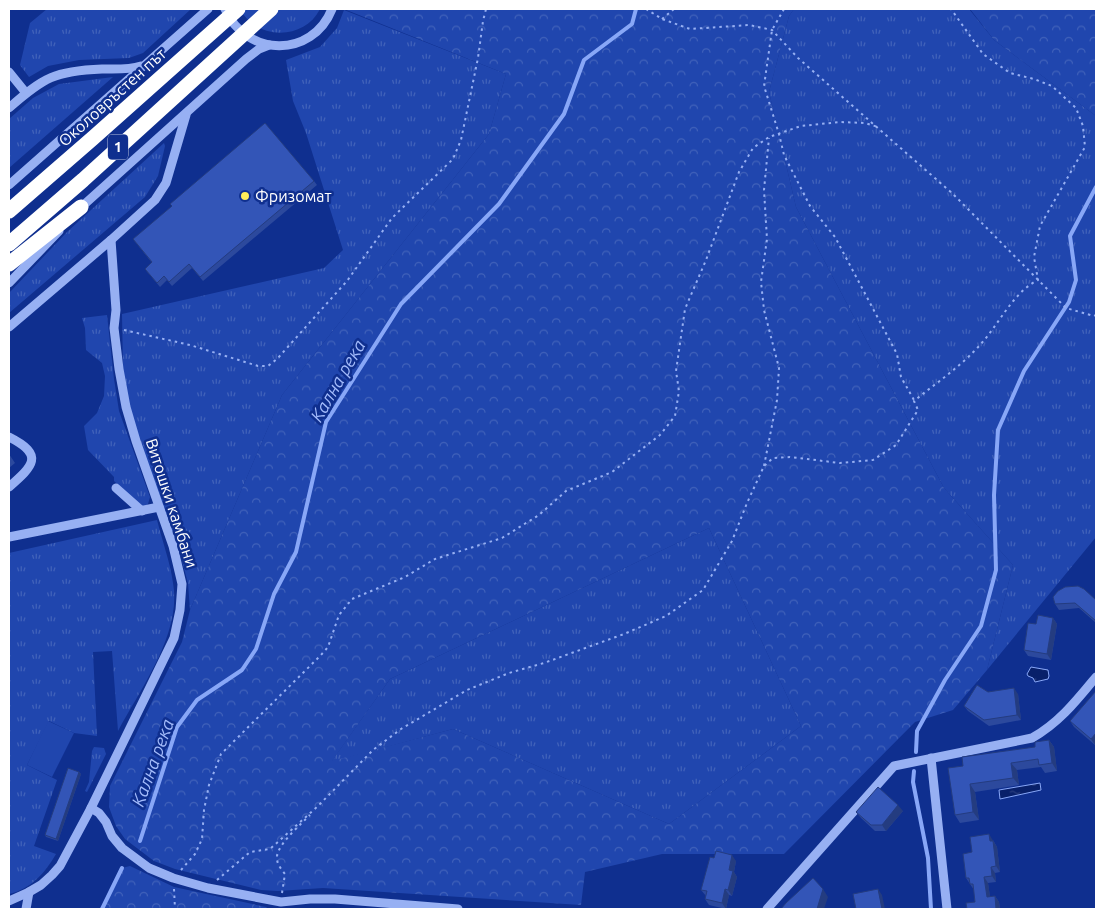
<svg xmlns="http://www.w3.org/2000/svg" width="1105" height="918" viewBox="0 0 1105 918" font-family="Ubuntu,sans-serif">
	<defs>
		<pattern id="grass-tufts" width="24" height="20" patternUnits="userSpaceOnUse" patternTransform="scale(1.25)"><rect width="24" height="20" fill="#2046ae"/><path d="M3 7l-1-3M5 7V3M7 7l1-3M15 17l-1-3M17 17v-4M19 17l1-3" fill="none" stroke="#4162ba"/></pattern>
		<pattern id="forest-crowns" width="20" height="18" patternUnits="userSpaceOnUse" patternTransform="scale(1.25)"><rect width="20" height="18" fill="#2046ae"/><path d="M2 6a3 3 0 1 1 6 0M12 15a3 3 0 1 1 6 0" fill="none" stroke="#4162ba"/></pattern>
		<pattern id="water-ripples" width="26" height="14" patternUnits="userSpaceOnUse" patternTransform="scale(1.25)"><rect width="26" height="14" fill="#08206a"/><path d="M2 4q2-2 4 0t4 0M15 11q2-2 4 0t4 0" fill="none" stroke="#2d4180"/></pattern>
	</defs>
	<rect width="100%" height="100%" fill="#0f2f8f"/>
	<g fill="url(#grass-tufts)">
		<polygon points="47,9 191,9 143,53 129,58 79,60 48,66 29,77 20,65 30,23"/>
		<path d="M240 9H320C304 41 256 40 240 9Z"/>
		<polygon points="794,9 969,9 994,40 1096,116 1096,537 987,670 1013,565 944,488 796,207 769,92 789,16"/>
		<polygon points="344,10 506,74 489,134 282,395 190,610 188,583 178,547 139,442 129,408 123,369 122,314 324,268 343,250 306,133 293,101 286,60 320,47 337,28"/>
		<polygon points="113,77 9,168 9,119 33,98 59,84"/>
		<polygon points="164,143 165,146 158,176 145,197 9,313 9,293 67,232"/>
		<polygon points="107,315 114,379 119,411 150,497 148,504 143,508 114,481 114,477 88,450 84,426 97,413 104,396 105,376 102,363 86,350 85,328 82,318"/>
		<path d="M157 520C162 540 170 562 173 583 182 633 141 688 118 731L112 651 93 652 97 736 74 733 49 721 27 765 57 780 34 846 56 854C45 873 31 889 9 894V553Z"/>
		<polygon points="709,528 801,726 669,824 453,729 331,762 390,679"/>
		<polygon points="94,747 104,748 106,754 87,792 85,791 89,782 92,751"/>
	</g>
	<g fill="url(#forest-crowns)" fill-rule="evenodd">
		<path d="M344 9H794L789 16 769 92 796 207 944 488 1013 565 987 670 953 710 915 722 784 854H662L585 872 581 905 323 888 278 891 261 890 175 869 154 861 125 839 116 826 109 807 110 786 182 642 190 610 282 395 489 134 506 74ZM709 528 801 726 669 824 453 729 332 761 390 679Z"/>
		<polygon points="970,9 1096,9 1096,116 994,40"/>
		<polygon points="130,866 174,887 266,907 268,909 102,909 122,868"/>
	</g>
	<polygon fill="#2046ae" points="48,721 74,733 52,777 27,765"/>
	<g fill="url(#water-ripples)" stroke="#88a7f7">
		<polygon points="1031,667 1048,670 1049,676 1048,679 1035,682 1033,678 1028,676 1027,674"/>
		<polygon points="1040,783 1041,790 1000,799 999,790"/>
	</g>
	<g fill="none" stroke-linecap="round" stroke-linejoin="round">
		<g stroke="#88a7f7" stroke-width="4">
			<polyline points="916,752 917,731 945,680 981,626 996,570 994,495 998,430 1024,371 1069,302 1076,280 1070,236 1096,187"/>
			<polyline points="914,771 913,782 928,858 931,909"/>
			<polyline points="140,841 177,727 197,700 242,670 256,649 274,594 296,552 326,422 401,304 499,204 564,114 584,60 632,24 636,9"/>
			<polyline points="102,909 122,868"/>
		</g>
		<g stroke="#97b0f3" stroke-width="2" stroke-dasharray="2.5 4" stroke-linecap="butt">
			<polyline points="646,9 662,19 690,29 749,25 772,30 798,58 953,194 1066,308 1094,316 1096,315"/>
			<polyline points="784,9 772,30 764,86 779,134 784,155 810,206 835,237 897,354 901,377 914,400"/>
			<polyline points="662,19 674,9"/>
			<polyline points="124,330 190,345 258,366 268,366 277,359 347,281 392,218 453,159 461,140 478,58 483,21 486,9"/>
			<polyline points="764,466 777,400 779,368 764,310 761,282 767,239 764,190 769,138"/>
			<polyline points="181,870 195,854 202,839 204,810 209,785 221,754 321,655 328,647 339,615 352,599 405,577 435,559 502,538 539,515 566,491 612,472 660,435 675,416 679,391 676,371 685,309 706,260 739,172 753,148 769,137 801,126 840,122 865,123 878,127"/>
			<path d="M217 880 250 852 270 849 318 806 373 750 401 729 467 690 509 673 544 663 624 634 666 616 703 590 732 541 747 503 764 466 773 458 790 457 840 463 873 460 896 445 918 410 914 401C936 383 960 367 979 346 999 325 1012 293 1038 280L1034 257 1040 226 1085 147 1083 126 1076 108 1052 86 1034 79 1010 73 983 54 951 9"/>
			<polyline points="174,889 175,909"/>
			<path d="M282 893 285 874C281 869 276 863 277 856 279 843 301 824 310 815"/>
		</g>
		<g stroke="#97b0f3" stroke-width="9">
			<path d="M225 9C246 57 312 59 332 9"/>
			<polyline points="9,72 26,93"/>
			<path d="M9 108C44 77 55 71 102 69 115 69 129 70 141 66"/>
			<polyline points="9,185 208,9"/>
			<polyline points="78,210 246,59 259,49 269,45"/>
			<polyline points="9,283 59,231"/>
			<polyline points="9,327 111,240 155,200 166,183 186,115"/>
			<path d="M9 437C45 455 33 466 9 487"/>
			<polyline points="116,488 142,511"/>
			<polyline points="9,537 159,507"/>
			<polyline points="931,758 947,909"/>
			<polyline points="91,808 99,813 106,822 112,836 122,848 149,868 173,878 208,888 281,902 310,899 335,899 458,909"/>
			<polyline points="9,901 29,892 41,885 52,875 60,866 91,808 174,638 180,610 182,584 173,546 136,441 126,407 119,369 114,328 116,310 111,240"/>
			<polyline points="26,909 29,892"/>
			<path d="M767 909 894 766 1032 738C1059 723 1077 700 1096 677"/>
		</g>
		<g stroke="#fff" stroke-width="15">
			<polyline points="9,211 93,138 238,9"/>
			<polyline points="9,244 83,180 271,9"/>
			<polyline points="9,264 81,207"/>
		</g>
	</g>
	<g fill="#2c499d">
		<polygon points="314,181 317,185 203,281 192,268 172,286 167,280 160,287 145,269 152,263 133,239"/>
		<polygon points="9,454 15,463 9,468"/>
		<polygon points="1096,600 1096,623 1079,608 1059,610 1055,604"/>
		<polygon points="1053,618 1057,624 1051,660 1028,656 1024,650 1036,624"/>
		<polygon points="1096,691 1096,743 1095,745 1074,727 1070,721"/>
		<polygon points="988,692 1018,694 1021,720 989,726 968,711 964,706"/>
		<polygon points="1049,740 1054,747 1057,771 1045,773 1041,767 1017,770 1019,785 975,792 979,820 960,823 955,815 963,766 1035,747"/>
		<polygon points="79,772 81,774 58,841 46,837 45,835"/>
		<polygon points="903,811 886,831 875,831 861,818 856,812"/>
		<polygon points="993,840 997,847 1000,872 995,873 996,882 988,883 990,897 995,896 999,902 1000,909 967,909 975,902 974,890 966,878 972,852"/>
		<polygon points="714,858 736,861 734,872 737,877 732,896 729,895 726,909 709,905 705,899 706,896 701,890"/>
	</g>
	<g fill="#243c80">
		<polygon points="1053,618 1057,624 1051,660 1047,654"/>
		<polygon points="1014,688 1018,694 1021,720 1017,715"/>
		<polygon points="1096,733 1096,743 1095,745 1091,739"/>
		<polygon points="1049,740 1054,747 1057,771 1052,763"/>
		<polygon points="1011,763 1017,770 1019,785 1013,778"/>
		<polygon points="79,772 81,774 58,841 56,839"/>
		<polygon points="970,784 975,792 979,820 973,812"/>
		<polygon points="898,805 903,811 886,831 882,825"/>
		<polygon points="989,834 997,847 1000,872 996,866 990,841"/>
		<polygon points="732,855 736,861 734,872 737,877 732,896 728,890 729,870"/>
		<polygon points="991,867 995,873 996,882 992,876"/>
		<polygon points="984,877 988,883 991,903 987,897"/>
		<polygon points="725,889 729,895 726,909 722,903"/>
		<polygon points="823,889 828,897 824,909 817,909"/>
		<polygon points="878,889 882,895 885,909 882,909"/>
		<polygon points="995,896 999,902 1000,909 996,909"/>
	</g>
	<g fill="#3355b7" stroke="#243c80">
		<polygon points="265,123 314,181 200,277 189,264 169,282 164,276 157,283 145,269 152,262 133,239 172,206 170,204"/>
		<polygon points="1078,586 1084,589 1096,600 1096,621 1075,603 1055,604 1053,597 1058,591 1065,587"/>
		<polygon points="1038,615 1053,618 1047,654 1024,650 1028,623 1036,624"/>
		<polygon points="977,685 988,692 1014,688 1017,715 984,720 964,706"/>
		<polygon points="1096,691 1096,733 1091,739 1070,721"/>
		<polygon points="1049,740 1052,763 1039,765 1038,759 1011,763 1013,778 970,784 973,812 955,815 948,768 963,766 962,757 1035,747 1035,742"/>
		<polygon points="68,768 79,772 56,839 45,835"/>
		<polygon points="878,787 898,805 882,825 871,825 856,812"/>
		<polygon points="989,834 990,841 993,841 996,866 991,867 992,876 984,877 987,897 995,896 996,909 967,909 966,903 975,902 973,884 970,884 969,878 966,878 963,854 972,852 970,837"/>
		<polygon points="716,851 732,855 729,870 733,871 728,890 725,889 722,903 705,899 707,891 701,890 710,857 714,858"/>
		<polygon points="813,878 823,889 817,909 781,909 786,903"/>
		<polygon points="878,889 882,909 856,909 853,894"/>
	</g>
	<circle fill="#ffed59" stroke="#0f2f8f" stroke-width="2" cx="245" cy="196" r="5"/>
	<g text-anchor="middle" stroke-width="5" stroke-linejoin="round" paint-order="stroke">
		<rect fill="#0f2f8f" stroke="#b7c1dd" stroke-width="1" x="108" y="134.5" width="20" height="25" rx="4"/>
		<g font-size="15" font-weight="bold" fill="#fff">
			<text x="118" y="152">1</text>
		</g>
		<g font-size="16" fill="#fff" stroke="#0f2f8f">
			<text transform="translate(112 97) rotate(-42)" y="6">Околовръстен път</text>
			<text transform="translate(172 503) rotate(72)" y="6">Витошки камбани</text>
		</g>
		<g font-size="16" fill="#fff" stroke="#0f2f8f" text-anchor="start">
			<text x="255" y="202">Фризомат</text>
		</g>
		<g font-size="18" font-style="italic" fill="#a3bbfb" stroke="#0f2f8f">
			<text transform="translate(338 381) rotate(-60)" y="6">Кална река</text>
			<text transform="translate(153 763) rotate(-70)" y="6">Кална река</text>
		</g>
	</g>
	<rect width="1105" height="918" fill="none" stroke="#ffffff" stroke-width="20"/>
</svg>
